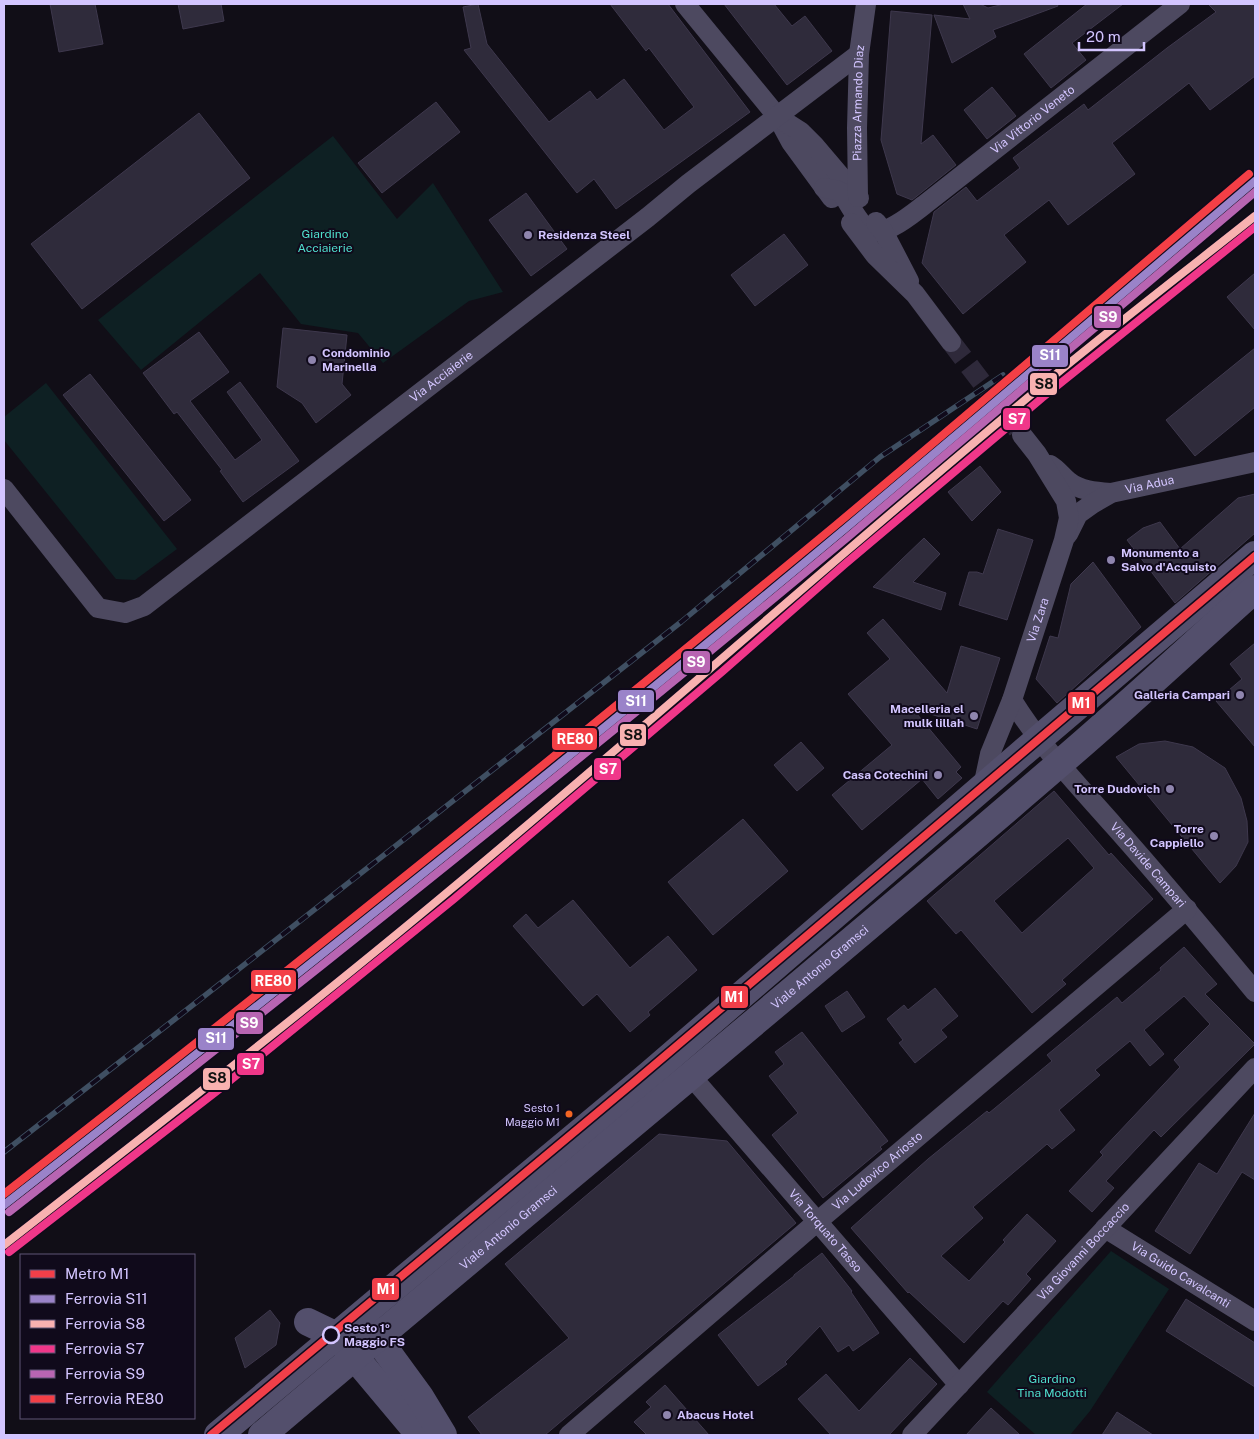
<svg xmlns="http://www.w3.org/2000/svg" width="1259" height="1439" viewBox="0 0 1259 1439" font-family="'Public Sans',sans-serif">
	<rect width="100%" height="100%" fill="#110e17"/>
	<g fill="#0e2023">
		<polygon points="333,136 397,219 433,183 503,292 469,301 383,363 358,333 301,324 260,273 141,370 98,320"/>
		<polygon points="46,383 177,549 135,580 116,579 4,440 4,417"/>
		<polygon points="1111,1251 1169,1289 1090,1411 1070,1435 1036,1435 987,1392"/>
	</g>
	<g fill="#2f2b3b" stroke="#3e384d" fill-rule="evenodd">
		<polygon points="50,4 95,4 103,44 59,52"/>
		<polygon points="178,4 221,4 224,21 183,29"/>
		<polygon points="478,4 487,44 549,122 590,91 597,100 624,79 664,130 694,107 649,48 646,51 610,4 668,4 750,112 616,209 594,179 577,193 464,50 471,48 463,7"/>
		<polygon points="724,4 774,4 792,26 805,16 832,51 787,85"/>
		<polygon points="963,4 980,4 988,8 1004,4 1057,4 1058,6 993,30 996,37 952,63 934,15 970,19"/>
		<polygon points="1087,4 1123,4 1072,43 1086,60 1051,88 1024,54"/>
		<polygon points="1208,4 1255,4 1255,76 1210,110 1189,83 1112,143 1135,174 1068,225 1049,200 1004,235 1026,262 963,314 922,263 934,212 966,187 977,201 1020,168 1013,158 1084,104 1088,110 1167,48 1216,12"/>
		<polygon points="891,11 932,15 921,144 933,135 956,165 912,200 897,194 881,140"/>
		<polygon points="992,87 1016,116 987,139 964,110"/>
		<polygon points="436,102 460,132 382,193 358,163"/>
		<polygon points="199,113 250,178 82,309 31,244"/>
		<polygon points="526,193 567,249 531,276 489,220"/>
		<polygon points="784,234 808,265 755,306 731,275"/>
		<polygon points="1255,273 1255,330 1227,297"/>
		<polygon points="283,328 347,335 342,384 351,395 316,423 302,403 277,387"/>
		<polygon points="199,332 229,372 190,401 235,460 262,440 227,392 240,382 299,461 243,502 220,471 222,470 177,412 174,414 143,373"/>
		<polygon points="1255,348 1255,407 1195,456 1166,420"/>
		<polygon points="90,374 191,500 164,521 63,395"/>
		<polygon points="980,466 1001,492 972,521 948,492"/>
		<polygon points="1255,494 1255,533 1175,603 1127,540 1143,528 1160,522 1180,549 1238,498"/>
		<polygon points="998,529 1033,540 1007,620 959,605 969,572 977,572 983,574"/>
		<polygon points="924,538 940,554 913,582 946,593 941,610 873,587"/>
		<polygon points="1093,562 1141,627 1057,703 1036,679 1050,636 1058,638 1071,584"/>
		<polygon points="883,619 947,693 961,646 1000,658 977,729 912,708 961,767 956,772 962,778 938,799 922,779 862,830 832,795 892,745 848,694 890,659 867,633"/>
		<polygon points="1255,643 1255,747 1216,701 1242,679 1230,664"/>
		<polygon points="1165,741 1193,747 1225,768 1241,798 1247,821 1248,842 1236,866 1220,883 1116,757 1139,744"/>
		<polygon points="801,742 824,768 797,791 774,765"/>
		<path d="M1054 791 1109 855 1111 853 1153 899 1062 980 1066 984 1032 1013 961 930 956 934 927 901ZM1068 838 1094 868 1022 933 994 901Z"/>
		<polygon points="743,819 788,871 713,935 668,882"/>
		<polygon points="573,900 630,968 668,936 697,970 648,1012 650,1015 630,1032 597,994 583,1006 513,926 526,914 538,928"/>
		<polygon points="1184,947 1217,984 1205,994 1255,1044 1161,1137 1154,1130 1106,1181 1114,1188 1092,1212 1069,1191 1103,1155 1100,1152 1180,1067 1174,1060 1210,1024 1184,996 1144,1030 1164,1054 1150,1066 1130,1041 1095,1070 1100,1075 1059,1110 1075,1130 1052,1149 1047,1144 973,1207 983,1218 941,1256 969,1281 1005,1242 1003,1240 1027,1214 1056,1241 1026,1274 1031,1279 1008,1305 1003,1301 964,1343 909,1292 908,1293 851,1228 928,1159 987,1111 989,1113 1052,1061 1047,1055 1117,997 1122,1003 1161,970 1160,968"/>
		<polygon points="935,988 958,1016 941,1030 947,1037 915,1063 899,1043 903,1040 887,1019 904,1005 908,1010"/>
		<polygon points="847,991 865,1017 842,1032 825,1006"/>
		<polygon points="802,1032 888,1141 880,1147 882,1149 823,1198 772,1135 798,1113 769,1076 784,1064 775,1052"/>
		<polygon points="1255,1113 1255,1180 1242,1172 1190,1254 1155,1231 1199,1163 1217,1174"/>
		<polygon points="659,1134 727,1141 796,1223 545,1435 482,1435 468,1417 569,1338 505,1264"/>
		<polygon points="822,1253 852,1291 851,1292 879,1333 853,1351 849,1345 838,1352 820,1326 785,1362 787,1364 758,1386 718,1335 794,1276 794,1275"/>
		<polygon points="1186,1299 1255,1343 1255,1387 1166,1331"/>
		<polygon points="270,1310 280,1323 276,1345 245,1368 235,1338"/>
		<polygon points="910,1358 937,1384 889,1435 831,1435 798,1399 826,1374 859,1411"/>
		<polygon points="665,1385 709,1435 647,1435 634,1422 651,1407 646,1402"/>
		<polygon points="991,1408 1020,1435 966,1435"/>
		<polygon points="1117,1412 1153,1435 1102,1435"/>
	</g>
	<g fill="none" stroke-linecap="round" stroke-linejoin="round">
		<polyline stroke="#2e293a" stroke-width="20" stroke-dasharray="20 10" stroke-linecap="butt" points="951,342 1022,435"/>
		<g stroke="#4d4960" stroke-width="20">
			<polyline points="685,4 777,116 791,142 832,198"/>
			<polyline points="779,118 801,132 814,145 859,198"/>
			<path id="s1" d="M824 188 836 190 842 193C849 204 857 220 866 228 881 241 912 214 924 205L1180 4"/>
			<path id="s2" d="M858 197 857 128 859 54 866 4"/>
			<polyline points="876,222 883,231 909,281"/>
			<polyline points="851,223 875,255 915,294 951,342"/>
			<path d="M1050 465C1057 469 1062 476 1068 481 1080 491 1096 492 1111 493"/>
			<path id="s3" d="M4 489 98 608 125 613 144 606 648 217 688 184 859 54"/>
			<path id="s4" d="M1068 534 1078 514 1092 504 1111 493 1255 462"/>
			<path id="s5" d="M1012 700C1041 747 1079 786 1115 827 1163 881 1209 936 1255 992"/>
			<path id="s6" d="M983 787 990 754 1012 700 1064 540 1069 518 1066 501 1037 454 1022 435"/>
			<path id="s7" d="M691 1076 959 1385"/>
			<path id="s8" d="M1105 1228 1255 1321"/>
			<path id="s9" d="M569 1435 818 1221 1187 909"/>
			<path id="s10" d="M912 1435 1255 1068"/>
		</g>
		<g stroke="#534f6c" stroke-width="28">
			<polyline points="308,1322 337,1336 420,1435"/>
			<polyline points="366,1323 420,1397 443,1435"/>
			<polyline points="218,1435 409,1275 649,1075 1020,755 1255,555"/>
			<path id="s11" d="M262 1435C527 1210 796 991 1059 764 1126 707 1190 647 1255 589"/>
		</g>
		<g stroke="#3f4f62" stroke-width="5.5">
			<polyline id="rail" points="4,1152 175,1019 681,622 880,457 1003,375"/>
		</g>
		<use href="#rail" stroke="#100a1b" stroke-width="4" stroke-dasharray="11" stroke-linecap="butt"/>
		<g stroke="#100a1b" stroke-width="11">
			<path id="rail-1" d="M4 1205C288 983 570 759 846 528 983 413 1119 296 1255 181"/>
		</g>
		<g stroke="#100a1b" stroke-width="11">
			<path id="rail-2" d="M4 1245C154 1128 304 1012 450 890 646 727 836 557 1032 394 1105 333 1181 275 1255 216"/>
		</g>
		<g stroke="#100a1b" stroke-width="11">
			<polyline id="rail-3" points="9,1252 222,1087 454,899 723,671 845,564 1042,398 1255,227"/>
		</g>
		<g stroke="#100a1b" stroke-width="11">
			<path id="rail-4" d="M9 1212C292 991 572 767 848 537 984 423 1119 307 1255 192"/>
		</g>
		<g stroke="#100a1b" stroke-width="11">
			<path id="rail-5" d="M4 1194C284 975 562 752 836 525 975 409 1111 291 1249 174"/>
		</g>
		<use href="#rail-1" stroke="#9a83c9" stroke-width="8"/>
		<use href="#rail-2" stroke="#f8b1b0" stroke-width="8"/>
		<use href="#rail-3" stroke="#f03789" stroke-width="8"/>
		<use href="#rail-4" stroke="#b865b2" stroke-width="8"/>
		<use href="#rail-5" stroke="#f33f46" stroke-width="8"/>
		<g stroke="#100a1b" stroke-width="11">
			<polyline id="metro-1" points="211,1435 633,1083 1255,556"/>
		</g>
		<use href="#metro-1" stroke="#f13f49" stroke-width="8"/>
	</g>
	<g fill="#8f85ae" stroke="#100a1b" stroke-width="2">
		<circle cx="528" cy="235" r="5"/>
		<circle cx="312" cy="360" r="5"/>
		<circle cx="1111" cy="560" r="5"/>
		<circle cx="1240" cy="695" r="5"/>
		<circle cx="974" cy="716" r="5"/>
		<circle cx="938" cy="775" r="5"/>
		<circle cx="1170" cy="789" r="5"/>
		<circle cx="1214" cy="836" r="5"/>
		<circle cx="667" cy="1415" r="5"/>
	</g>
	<circle fill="#f26522" stroke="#100a1b" stroke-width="2" cx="569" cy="1114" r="4.5"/>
	<circle fill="#100a1b" stroke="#d3c5ff" stroke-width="2.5" cx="331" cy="1335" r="8"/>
	<g text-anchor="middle" stroke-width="4" stroke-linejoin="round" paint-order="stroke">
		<g font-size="11" fill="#d3c5ff" stroke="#100a1b" text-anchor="end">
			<text x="560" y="1112">Sesto 1<tspan x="560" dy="14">Maggio M1</tspan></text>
		</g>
		<g font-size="12" fill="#d3c5ff" stroke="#100a1b">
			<text dy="4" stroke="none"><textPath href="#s2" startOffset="94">Piazza Armando Diaz</textPath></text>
			<text dy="4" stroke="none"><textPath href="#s1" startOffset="266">Via Vittorio Veneto</textPath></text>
			<text dy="4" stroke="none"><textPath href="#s3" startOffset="575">Via Acciaierie</textPath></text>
			<text dy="4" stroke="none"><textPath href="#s4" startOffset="101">Via Adua</textPath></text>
			<text dy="4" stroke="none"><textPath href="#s6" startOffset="176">Via Zara</textPath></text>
			<text dy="4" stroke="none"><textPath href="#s5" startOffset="214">Via Davide Campari</textPath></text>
			<text dy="4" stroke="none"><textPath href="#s11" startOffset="728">Viale Antonio Gramsci</textPath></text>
			<text dy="4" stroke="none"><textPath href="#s9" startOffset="406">Via Ludovico Ariosto</textPath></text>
			<text dy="4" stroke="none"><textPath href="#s11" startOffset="322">Viale Antonio Gramsci</textPath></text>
			<text dy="4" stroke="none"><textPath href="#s7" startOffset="205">Via Torquato Tasso</textPath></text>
			<text dy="4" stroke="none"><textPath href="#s10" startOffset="251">Via Giovanni Boccaccio</textPath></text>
			<text dy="4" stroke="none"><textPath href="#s8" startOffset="89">Via Guido Cavalcanti</textPath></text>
		</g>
		<g font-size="12" fill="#50dfce" stroke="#100a1b">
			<text x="325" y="238">Giardino<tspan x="325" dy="14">Acciaierie</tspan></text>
			<text x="1052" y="1383">Giardino<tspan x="1052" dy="14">Tina Modotti</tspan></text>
		</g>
		<g font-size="12" font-weight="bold" fill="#d3c5ff" stroke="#100a1b" text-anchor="end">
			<text x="538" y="239" text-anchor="start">Residenza Steel</text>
			<text x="322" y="357" text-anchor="start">Condominio<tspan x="322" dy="14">Marinella</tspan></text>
			<text x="1121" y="557" text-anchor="start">Monumento a<tspan x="1121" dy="14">Salvo d'Acquisto</tspan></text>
			<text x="1230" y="699">Galleria Campari</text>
			<text x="964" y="713">Macelleria el<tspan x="964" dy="14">mulk lillah</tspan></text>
			<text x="928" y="779">Casa Cotechini</text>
			<text x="1160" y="793">Torre Dudovich</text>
			<text x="1204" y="833">Torre<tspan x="1204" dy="14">Cappiello</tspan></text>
			<text x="677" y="1419" text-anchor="start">Abacus Hotel</text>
		</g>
		<g font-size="12" font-weight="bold" fill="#d3c5ff" stroke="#100a1b" text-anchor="start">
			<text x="344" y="1332">Sesto 1º<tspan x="344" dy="14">Maggio FS</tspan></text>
		</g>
	</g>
	<g stroke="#100a1b" stroke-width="2">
		<rect x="1093" y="305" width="29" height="24" rx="5" fill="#b865b2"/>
		<rect x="1031" y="344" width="38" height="24" rx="5" fill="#9a83c9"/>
		<rect x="1029" y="372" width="29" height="24" rx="5" fill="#f8b1b0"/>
		<rect x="1002" y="407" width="29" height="24" rx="5" fill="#f03789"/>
		<rect x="682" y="650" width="29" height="24" rx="5" fill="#b865b2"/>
		<rect x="617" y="689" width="38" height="24" rx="5" fill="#9a83c9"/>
		<rect x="1067" y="691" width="29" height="24" rx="5" fill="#f13f49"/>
		<rect x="619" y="723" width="28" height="24" rx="5" fill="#f8b1b0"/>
		<rect x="551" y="727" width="47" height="24" rx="5" fill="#f33f46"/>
		<rect x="593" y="757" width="29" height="24" rx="5" fill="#f03789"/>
		<rect x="250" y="969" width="47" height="24" rx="5" fill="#f33f46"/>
		<rect x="720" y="985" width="29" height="24" rx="5" fill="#f13f49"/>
		<rect x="235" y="1011" width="29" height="24" rx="5" fill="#b865b2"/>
		<rect x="197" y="1027" width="38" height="24" rx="5" fill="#9a83c9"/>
		<rect x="236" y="1052" width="29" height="24" rx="5" fill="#f03789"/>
		<rect x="202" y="1067" width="29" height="24" rx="5" fill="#f8b1b0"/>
		<rect x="371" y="1277" width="29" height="24" rx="5" fill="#f13f49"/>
	</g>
	<g font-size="14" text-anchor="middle" font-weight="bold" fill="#fff">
		<text x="1108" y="322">S9</text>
		<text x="1050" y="360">S11</text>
		<text x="1017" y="424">S7</text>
		<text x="696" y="667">S9</text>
		<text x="636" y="706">S11</text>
		<text x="1081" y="708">M1</text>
		<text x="575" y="744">RE80</text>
		<text x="608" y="774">S7</text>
		<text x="273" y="986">RE80</text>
		<text x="734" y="1002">M1</text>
		<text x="249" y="1028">S9</text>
		<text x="216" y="1043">S11</text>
		<text x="251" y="1069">S7</text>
		<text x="386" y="1294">M1</text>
	</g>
	<g font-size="14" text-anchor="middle" font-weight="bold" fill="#111">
		<text x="1044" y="389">S8</text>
		<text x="633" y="740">S8</text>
		<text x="217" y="1083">S8</text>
	</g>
	<rect width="1259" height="1439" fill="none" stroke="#d3c5ff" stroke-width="10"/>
	<rect x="20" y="1254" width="175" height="165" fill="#100a1b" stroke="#5e5576"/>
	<rect x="30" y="1270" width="25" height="8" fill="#f13f49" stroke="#5e5576"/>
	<text x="65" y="1279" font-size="15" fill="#d3c5ff">Metro M1</text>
	<rect x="30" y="1295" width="25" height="8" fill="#9a83c9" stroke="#5e5576"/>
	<text x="65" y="1304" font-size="15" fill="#d3c5ff">Ferrovia S11</text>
	<rect x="30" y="1320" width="25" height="8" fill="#f8b1b0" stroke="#5e5576"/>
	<text x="65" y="1329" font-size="15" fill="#d3c5ff">Ferrovia S8</text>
	<rect x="30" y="1345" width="25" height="8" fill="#f03789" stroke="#5e5576"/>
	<text x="65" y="1354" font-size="15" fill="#d3c5ff">Ferrovia S7</text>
	<rect x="30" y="1370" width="25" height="8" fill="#b865b2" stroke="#5e5576"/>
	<text x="65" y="1379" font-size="15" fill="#d3c5ff">Ferrovia S9</text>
	<rect x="30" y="1395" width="25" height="8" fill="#f33f46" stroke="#5e5576"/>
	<text x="65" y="1404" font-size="15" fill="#d3c5ff">Ferrovia RE80</text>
	<path d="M1079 42v8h65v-8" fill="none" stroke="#d3c5ff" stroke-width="2.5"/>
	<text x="1086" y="42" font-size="15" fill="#d3c5ff" stroke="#100a1b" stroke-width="4" paint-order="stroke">20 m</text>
</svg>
